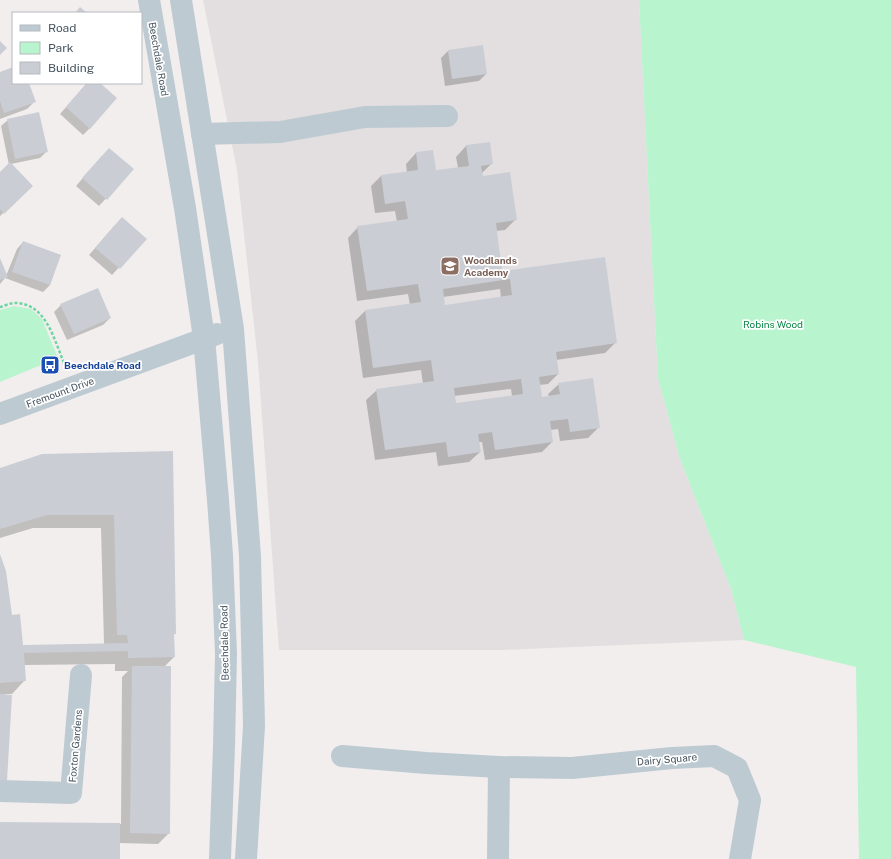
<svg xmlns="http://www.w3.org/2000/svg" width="891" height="859" viewBox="0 0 891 859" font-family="'Public Sans',sans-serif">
	<rect width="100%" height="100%" fill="#f2eeee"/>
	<polygon fill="#e3dfe0" points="203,0 639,0 658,379 680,459 731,589 744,640 501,650 279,650 258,362 237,170"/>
	<g fill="#b8f4ce">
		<polygon points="639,0 891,0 891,859 859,859 856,667 744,640 731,589 680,459 658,379"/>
		<polygon points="14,306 31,309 42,319 58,358 0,382 0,310"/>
	</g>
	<g fill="#0003" fill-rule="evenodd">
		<polygon points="448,51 486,74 479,81 445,86 441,58"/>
		<polygon points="13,68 13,83 28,83 34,102 27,109 0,119 0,73"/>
		<polygon points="87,83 99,83 90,128 83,135 60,114"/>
		<polygon points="8,120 47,151 40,158 11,164 32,186 0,216 0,173 9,165 1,126"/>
		<path d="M466 146 492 163 481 174 516 219 505 230 496 231 502 272 615 343 605 353 556 360 558 374 548 384 539 385 541 398 549 397 548 394 559 384 599 427 588 438 560 441 558 429 550 430 552 442 542 452 485 460 482 442H478L480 452 469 462 438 466 436 452 375 460 366 400 377 390 423 384 421 370 363 378 355 321 365 311 410 305 408 294 357 301 348 238 358 227 397 222 395 211 375 213 371 186 381 176 407 173 406 164 416 153 432 151 435 171 458 168 456 157ZM500 289 501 298 444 306 443 297ZM511 389 512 396 455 404 454 396Z"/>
		<polygon points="102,156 133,169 99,206 76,186"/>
		<polygon points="115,225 145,239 112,275 89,255"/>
		<polygon points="23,242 60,255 50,285 43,292 5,278 0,284 0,261 6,276 17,249"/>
		<polygon points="61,305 110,318 103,325 67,340 54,312"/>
		<polygon points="172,452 175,633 173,636 174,657 164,667 169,833 158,844 119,843 119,859 0,859 0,823 121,824 122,677 128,671 115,671 115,664 24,665 25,680 12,694 5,694 0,787 0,557 11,616 22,646 104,644 101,528 33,528 0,538 0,469"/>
	</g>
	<g fill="#caced4" fill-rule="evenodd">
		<polygon points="80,7 87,13 75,13"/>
		<polygon points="0,41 7,48 0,55"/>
		<polygon points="483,45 487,74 452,79 448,50"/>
		<polygon points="13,67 13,83 29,83 36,102 4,113 0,101 0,72"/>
		<polygon points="87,83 100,83 117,98 90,129 66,107"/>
		<polygon points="39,112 48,152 15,159 7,119"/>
		<path d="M490 142 493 164 481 166 483 176 510 172 517 220 496 223 502 271 605 257 617 343 556 352 559 374 539 377 542 397 560 394 558 383 593 378 600 428 570 432 568 419 550 421 553 442 495 450 492 432 478 434 481 452 448 457 446 442 385 450 376 389 434 381 431 360 373 368 365 310 421 302 418 284 367 291 357 226 408 219 405 201 385 204 381 175 418 170 416 152 433 150 436 170 469 166 466 145ZM510 279 512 295 445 305 443 289ZM521 379 523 394 456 403 454 388Z"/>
		<polygon points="109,148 134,169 107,200 82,178"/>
		<polygon points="10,162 33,186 4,214 0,209 0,172"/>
		<polygon points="122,217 147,239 120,269 95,248"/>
		<polygon points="23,241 61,255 50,285 12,272"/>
		<polygon points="0,258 8,277 0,280"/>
		<polygon points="98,288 111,318 74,334 60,304"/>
		<polygon points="173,451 176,634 174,634 175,657 128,658 128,651 24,653 26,681 0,683 0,554 6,571 12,615 20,614 23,645 128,643 127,635 117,635 114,515 47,515 0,529 0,468 42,454"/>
		<polygon points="132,666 171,666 170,834 130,833"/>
		<polygon points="0,694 12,695 7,781 0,781"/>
		<polygon points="0,822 120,823 120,859 0,859"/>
	</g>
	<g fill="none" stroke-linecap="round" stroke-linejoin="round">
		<path stroke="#6cd5a0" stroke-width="2.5" stroke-dasharray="3 2" stroke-linecap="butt" d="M0 307C4 306 10 303 15 303 47 303 54 341 65 365"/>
		<g stroke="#becad2" stroke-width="22">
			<polyline points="149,0 185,208 204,338 218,500 222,555 226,654 224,746 220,859"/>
			<polyline points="181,0 233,329 250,556 254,726 246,859"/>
			<polyline points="202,134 280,132 365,117 447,116"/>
			<polyline points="0,414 217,334"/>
			<polyline points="342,756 426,763 499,767 572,768 672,758 714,756 737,768 750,800 740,859"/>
			<polyline points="0,791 71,793 81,675"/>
			<polyline points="498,859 499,767"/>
		</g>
	</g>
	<defs>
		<g id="school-square" transform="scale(1)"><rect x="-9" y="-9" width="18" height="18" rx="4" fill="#8d6e63" stroke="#fff"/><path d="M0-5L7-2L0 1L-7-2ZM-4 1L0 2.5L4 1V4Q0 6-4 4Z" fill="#fff"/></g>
		<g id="bus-square" transform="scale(1)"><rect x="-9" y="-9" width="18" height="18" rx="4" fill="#1a4fb4" stroke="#fff"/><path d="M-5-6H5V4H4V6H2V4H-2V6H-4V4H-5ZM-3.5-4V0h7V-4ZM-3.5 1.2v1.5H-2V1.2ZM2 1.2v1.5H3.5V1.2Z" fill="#fff"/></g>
	</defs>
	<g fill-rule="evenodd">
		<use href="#school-square" x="450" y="266"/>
		<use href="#bus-square" x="50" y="365"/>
	</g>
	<g text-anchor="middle" stroke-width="3.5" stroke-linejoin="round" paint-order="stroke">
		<g font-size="10" fill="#45535e" stroke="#fff">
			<text transform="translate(159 59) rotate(80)" y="4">Beechdale Road</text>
			<text transform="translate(60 392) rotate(-20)" y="4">Fremount Drive</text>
			<text transform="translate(224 643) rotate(-91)" y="4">Beechdale Road</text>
			<text transform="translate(75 746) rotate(-85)" y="4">Foxton Gardens</text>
			<text transform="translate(667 759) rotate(-5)" y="4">Dairy Square</text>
		</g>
		<g font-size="10" font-weight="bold" fill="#785e54" stroke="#fff" text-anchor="start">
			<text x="464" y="264">Woodlands<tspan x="464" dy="12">Academy</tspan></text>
		</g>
		<g font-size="10" fill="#0d8848" stroke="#fff">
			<text x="773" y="328">Robins Wood</text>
		</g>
		<g font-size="10" font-weight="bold" fill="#164399" stroke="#fff" text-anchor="start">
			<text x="64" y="369">Beechdale Road</text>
		</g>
	</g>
	<rect x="12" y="12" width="130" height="72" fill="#ffffff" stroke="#b5babf"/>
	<rect x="20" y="25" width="20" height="6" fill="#becad2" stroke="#b5babf"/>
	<text x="48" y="32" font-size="12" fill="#45535e">Road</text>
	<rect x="20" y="42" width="20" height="12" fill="#b8f4ce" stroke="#b5babf"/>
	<text x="48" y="52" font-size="12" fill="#45535e">Park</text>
	<rect x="20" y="62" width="20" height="12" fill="#caced4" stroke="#b5babf"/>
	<text x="48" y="72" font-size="12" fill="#45535e">Building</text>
</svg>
